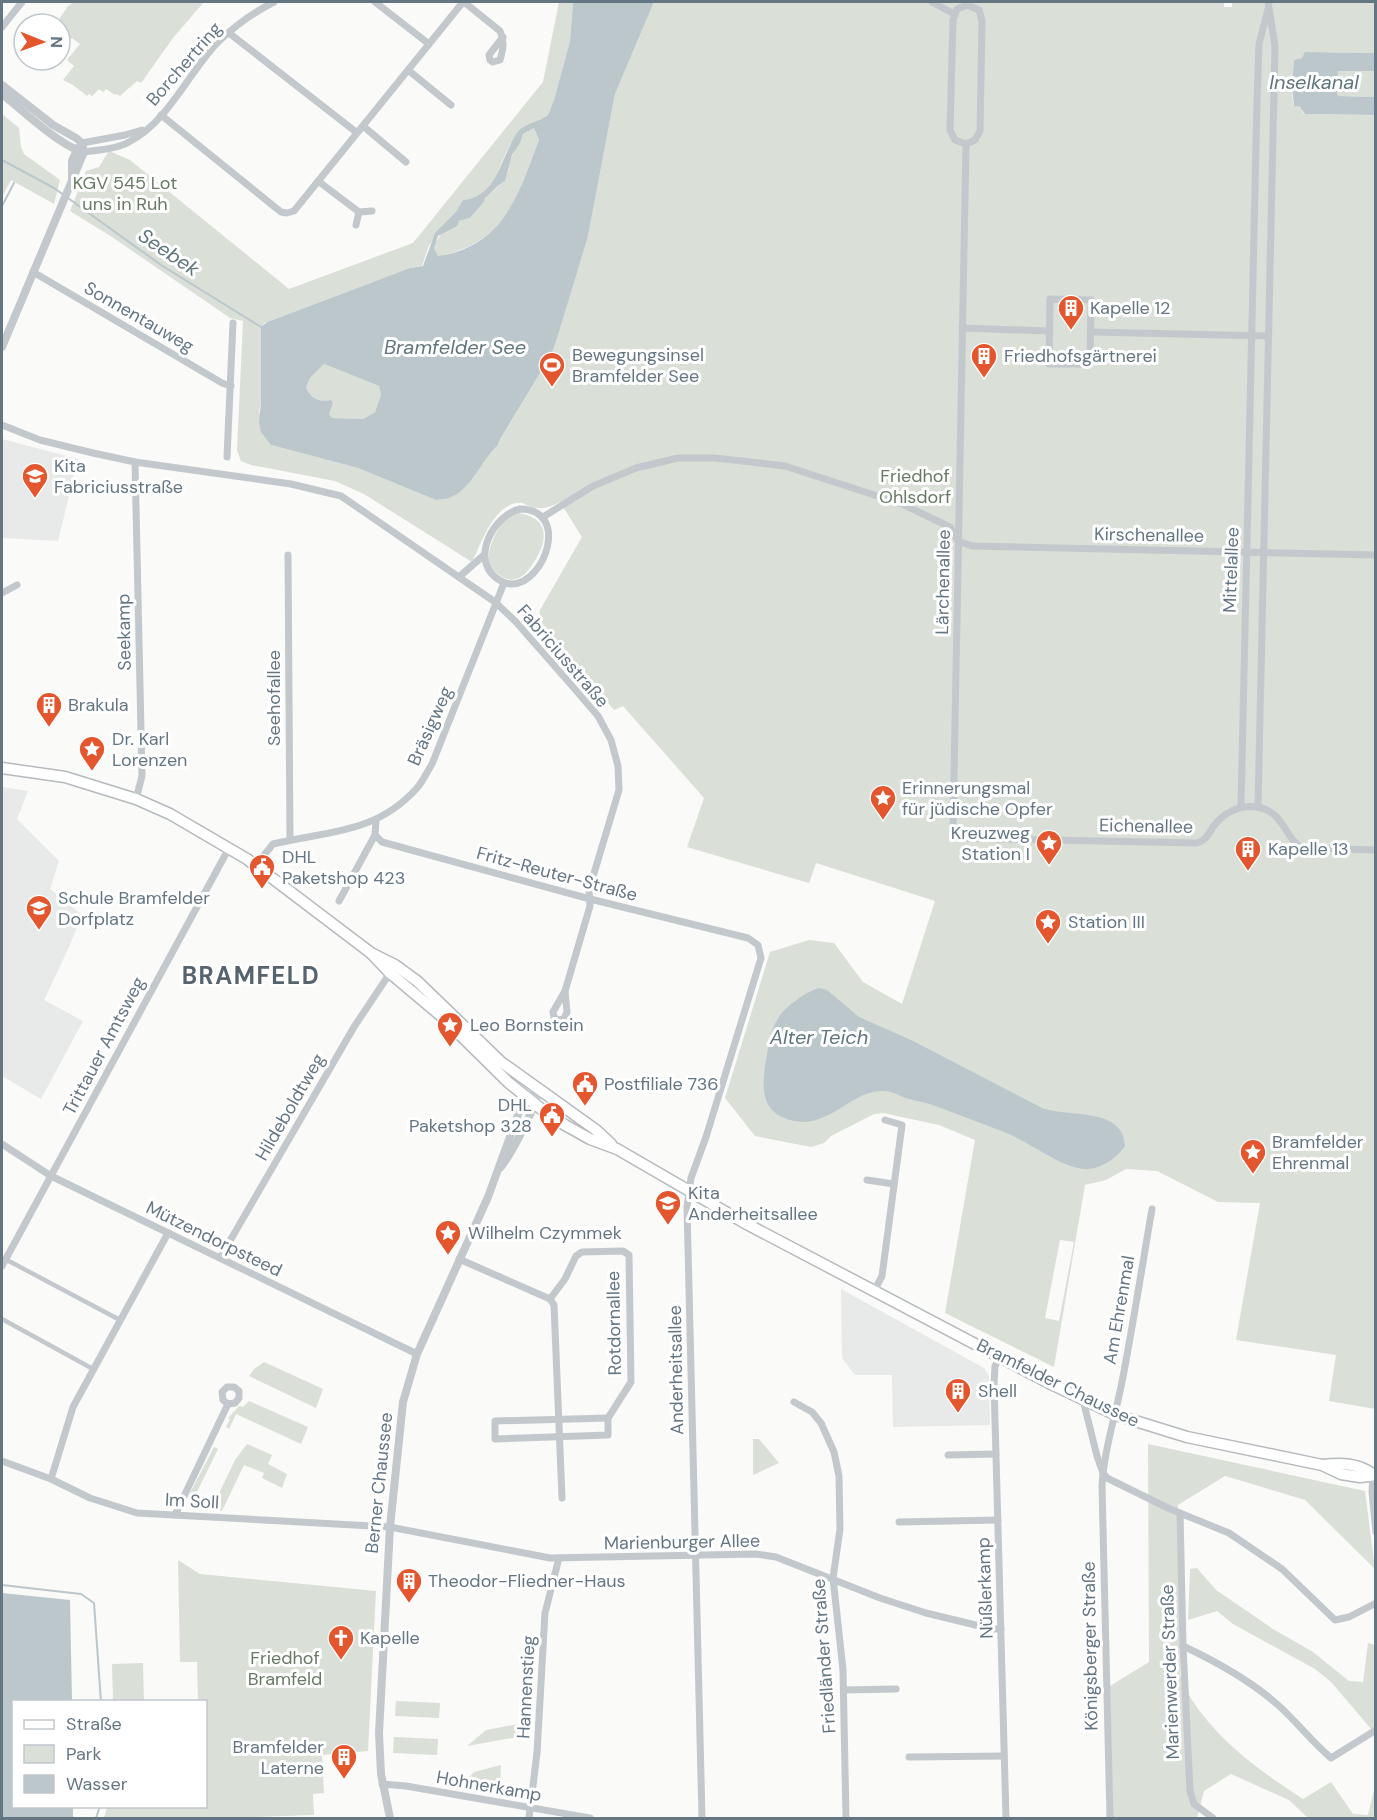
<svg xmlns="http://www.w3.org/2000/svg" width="1377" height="1820" viewBox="0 0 1377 1820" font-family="'DM Sans',sans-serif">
	<rect width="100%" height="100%" fill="#fafaf8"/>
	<g fill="#e8e9e9">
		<polygon points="2,439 78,459 58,541 2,538"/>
		<polygon points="2,787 28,791 17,819 59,861 50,889 82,915 69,947 44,1000 83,1021 41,1099 2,1076"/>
		<polygon points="841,1289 984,1368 989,1376 990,1425 893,1427 892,1375 855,1375 842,1358"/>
	</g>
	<g fill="#dadfd7" fill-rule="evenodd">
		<polygon points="74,2 204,2 173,38 141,83 137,81 120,96 116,94 115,95 106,89 103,92 99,89 92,96 89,94 87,96 73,85 63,80 74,66 67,60 80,44 72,38 68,42 60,35 60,24 56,24 68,6"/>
		<path d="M559 2H573L570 41 554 100 548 115C539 122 528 121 519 131 499 153 501 196 463 200L457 212 429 245 422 266 410 268 264 323 261 332V401L259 411 271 445 358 468 436 500C467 500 477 463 498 445L499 441 545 365 588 236 615 94 654 2H1224V7H1232V2H1375V53L1306 52 1302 58 1294 60 1292 85 1293 105 1301 108 1304 114 1375 115V1409L1329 1401 1336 1355 1236 1340 1260 1203 1218 1202 1157 1171 1126 1169 1106 1180 1085 1185 1054 1367 945 1313 975 1140 939 1125 883 1113 874 1114 831 1136 824 1143 811 1147 755 1136 725 1098 770 952 809 940 834 943 863 982 902 1004 935 901 816 863 809 883 687 847 704 798 623 706 614 710 539 623 540 610 582 537 560 502C550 507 543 510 532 507 531 507 524 504 523 503 495 500 482 542 472 562L364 494 335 481 251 465 241 461 237 450 243 321 230 318 109 235 70 211 86 171 99 167 109 151 130 160 289 289 413 243 543 82ZM1060 1240 1074 1242 1059 1321 1045 1318Z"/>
		<polygon points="1338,70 1375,71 1375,97 1337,96"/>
		<polygon points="2,114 19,128 21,147 24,154 60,180 54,204 11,180 2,197"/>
		<path d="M534 128 539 140C517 197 506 243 438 256L434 248 435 243 442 233 459 221 470 218 484 202 485 198C489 196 502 183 505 178 509 173 509 162 512 156 515 149 520 142 523 134Z"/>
		<path d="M324 364 379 386 381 395 375 412 363 419 332 418 329 414 330 400C317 402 311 399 306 387L310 378Z"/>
		<path d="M519 513C546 518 549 535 537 557 527 575 515 589 495 572 481 559 494 534 503 522 507 517 513 515 519 513Z"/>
		<polygon points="264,1362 323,1389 316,1408 249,1376 254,1369"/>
		<polygon points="249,1401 308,1427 301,1444 236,1414 229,1429 226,1427 230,1419 228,1418 239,1406 243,1407"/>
		<polygon points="753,1439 759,1439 779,1463 753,1475"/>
		<polygon points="247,1444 272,1455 268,1464 287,1474 282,1488 262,1478 264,1473 244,1465 222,1511 213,1511 213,1506 235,1460"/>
		<path d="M1148 1444 1365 1491 1375 1569 1305 1500 1225 1476 1178 1505 1180 1675C1183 1683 1187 1692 1192 1700 1219 1742 1263 1773 1303 1799L1331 1782 1353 1814 1368 1815 1375 1786V1818H1308L1289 1800 1231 1774 1204 1791 1197 1818H1113L1110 1686 1149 1662Z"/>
		<polygon points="214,1447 218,1449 196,1494 199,1496 197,1508 191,1506 188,1497"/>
		<polygon points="178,1560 200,1574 376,1591 368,1751 322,1755 324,1793 313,1794 314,1815 220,1818 104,1818 107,1807 206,1806 206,1702 198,1701 197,1662 180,1662"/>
		<polygon points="1197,1568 1216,1590 1273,1629 1313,1652 1349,1681 1363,1682 1368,1643 1375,1645 1375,1728 1372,1730 1331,1682 1315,1669 1233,1624 1217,1611 1188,1620 1190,1569"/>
		<polygon points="143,1663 144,1701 113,1701 112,1664"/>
		<polygon points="396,1701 440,1703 439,1718 395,1716"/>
		<polygon points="529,1722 529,1735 467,1746 486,1730"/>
		<polygon points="394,1737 438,1739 437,1755 393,1753"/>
		<polygon points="501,1765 500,1790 463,1784 474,1772"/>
	</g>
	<g fill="#bbc7cb" fill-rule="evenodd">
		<path d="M573 2H654L615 94 588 236 557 338 551 355 499 441 498 445C477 464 469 500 436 500L358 468 271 445 261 432 259 423 261 401V327L267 322 410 268 423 266 435 233 456 212 463 200C497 197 501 158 516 134 525 122 537 123 548 115L554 100 570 41ZM534 128 539 140C518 195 504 246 438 256L434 248 438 236 457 226 459 221 470 218 484 202 485 198C492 193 497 185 505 181L512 155 520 143 523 134ZM324 364 379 386 381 395 375 412 363 419 332 418 329 414 333 403 331 400C318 402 311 399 306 387L310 378Z"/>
		<polygon points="1305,52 1375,53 1375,71 1338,71 1337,95 1338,96 1375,97 1375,115 1305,114 1300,107 1294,106 1292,85 1294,60 1302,58"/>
		<path d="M819 988 827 990 859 1017 913 1041 1042 1108C1068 1118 1123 1106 1125 1146 1118 1157 1101 1169 1087 1169 1065 1170 1030 1143 1009 1134 986 1125 963 1116 941 1108 929 1103 917 1101 905 1098 899 1095 891 1091 884 1091 848 1089 826 1137 782 1117 759 1106 763 1081 766 1060 769 1045 770 1030 779 1017 785 1007 807 991 819 988Z"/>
		<polygon points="2,1593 70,1600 72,1701 14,1702 14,1806 73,1807 73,1818 2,1818"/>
	</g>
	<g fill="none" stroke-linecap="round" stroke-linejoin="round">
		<g stroke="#bbc7cb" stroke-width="2">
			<polyline points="2,160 54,188 161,265 261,327"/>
			<polyline points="2,206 14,183"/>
			<polyline points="2,1585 81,1594 94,1603 101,1702"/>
			<polyline points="96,1818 100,1806"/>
		</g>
		<g stroke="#b5babe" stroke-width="13">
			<g id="primary">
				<polyline points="2,768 65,777 136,799 170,814 247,859 371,953 395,965 417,981 501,1062 596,1130 611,1144"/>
				<polyline points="371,953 390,973 440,1015 509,1083 540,1108 565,1125 590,1139 617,1149 743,1222 1053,1385 1116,1415 1187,1437 1322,1465 1341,1474 1360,1477 1376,1475"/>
				<path d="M1323 1465C1342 1463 1357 1463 1373 1474"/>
			</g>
		</g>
		<g stroke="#c3c8cc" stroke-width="4.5">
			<polyline points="5,1259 120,1320"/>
			<polyline points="2,1319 93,1369"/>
		</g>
		<g stroke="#c3c8cc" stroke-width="7">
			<polyline points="375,2 429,44"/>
			<path d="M464 2 500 31C505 42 503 50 500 60L493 62 490 60 489 55 503 37"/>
			<polyline points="932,2 954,14"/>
			<polygon points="967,5 979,10 982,21 980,131 975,140 966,144 955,140 950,130 953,20 957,9"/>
			<polyline points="2,27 22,2"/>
			<polyline points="229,33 356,132"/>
			<polyline points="408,70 451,105"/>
			<polyline points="161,115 281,212 287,213 294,211 463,2"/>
			<polyline points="363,126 406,162"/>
			<polyline points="82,143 125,135 142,130"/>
			<path d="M966 144 953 830 956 836 960 838 1197 843C1206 840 1208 835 1213 827 1223 813 1240 804 1257 807 1285 811 1285 842 1304 848L1376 850"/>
			<path d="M84 152C99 150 116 149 129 142 169 121 188 73 218 42 235 26 254 12 274 2"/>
			<polyline points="318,181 359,212 356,225"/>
			<polyline points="359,212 372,211"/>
			<polyline points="33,272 222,383 231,386"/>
			<polygon points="1050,299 1091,300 1090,364 1049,364"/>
			<polyline points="962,328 1050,331"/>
			<polyline points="1091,332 1268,336"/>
			<polyline points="2,425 40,440 93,453 135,462 291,484 341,496 495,602 516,622 573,687 598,716 611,740 618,766 619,790 589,890 590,906 565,991"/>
			<polyline points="227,457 233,323"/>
			<polyline points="135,462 142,776 136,799"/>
			<path d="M520 509C570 509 546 583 512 584 505 584 500 581 495 577 471 557 494 515 520 509Z"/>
			<polyline points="543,517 593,486 636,468 678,458 715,458 785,466 902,504 950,527 958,541"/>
			<polyline points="958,541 972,546 1376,555"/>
			<polyline points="288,555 290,840"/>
			<polyline points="459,577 484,555"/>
			<polyline points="2,593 17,585"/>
			<polyline points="1241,806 1257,101 1259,44 1268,9"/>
			<polyline points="1258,807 1275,46 1268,2"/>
			<polyline points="376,820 375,835 382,842 590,899 748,938 758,945 761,958 706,1137 691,1178 687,1207 702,1818"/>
			<path d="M256 865 273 844C327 831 376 834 417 788 423 781 427 772 432 764L504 583"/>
			<polyline points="339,901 375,835"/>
			<polygon points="565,991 567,1012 564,1019 558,1020 554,1017 553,1012"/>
			<polyline points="2,1144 51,1176 417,1354"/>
			<polyline points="867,1180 894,1184"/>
			<polyline points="220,1258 354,1027 390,973"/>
			<polyline points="459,1259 550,1299 554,1305 562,1498"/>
			<polyline points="2,1266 229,848"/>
			<polyline points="874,1291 882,1276 902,1125 885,1120"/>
			<polyline points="550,1299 565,1279 576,1256 582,1252 623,1251 629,1255 631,1382 608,1418"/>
			<polyline points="1000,1357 995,1366 994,1384 1006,1818"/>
			<polyline points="1083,1400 1097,1456 1103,1473 1107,1478 1170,1509 1229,1533 1282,1569 1335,1620 1349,1617 1376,1603"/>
			<polyline points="794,1402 812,1412 821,1423 834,1452 839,1476 840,1529 833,1578 843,1670 846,1818"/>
			<polygon points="608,1418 608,1435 495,1439 495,1421"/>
			<polyline points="948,1455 996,1454"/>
			<polyline points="2,1461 51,1479 90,1498 137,1513 390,1527 550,1558 756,1554 776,1557 880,1598 926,1613 992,1629 1001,1629"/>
			<polyline points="1373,1474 1372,1492 1376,1532"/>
			<polyline points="51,1479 73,1407 168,1233"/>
			<polyline points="1180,1513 1183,1646 1190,1791 1194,1804 1213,1818"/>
			<polyline points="175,1515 228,1404 235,1403 239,1398 239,1391 234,1387 227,1387 222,1392 223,1400 228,1404"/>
			<polyline points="899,1522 998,1520"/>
			<path d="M1183 1646C1217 1662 1250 1680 1278 1705 1297 1722 1312 1742 1331 1758L1376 1730"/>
			<polyline points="844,1690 896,1689"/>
			<polyline points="909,1757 1004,1756"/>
			<polyline points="382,1784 406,1786 590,1818"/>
			<polyline points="529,1818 537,1753 545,1613 559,1558"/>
			<path d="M1110 1818 1102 1486C1104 1451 1115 1417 1122 1382 1133 1325 1142 1267 1152 1209"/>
		</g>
		<g stroke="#c3c8cc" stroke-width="8">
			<polyline points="2,85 53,125 76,138 82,143 84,152"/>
			<path d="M2 94C21 109 62 148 84 152"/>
			<polyline points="72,179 72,161 78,148"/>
			<polyline points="2,347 84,152"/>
			<path d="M501 1167C514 1149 533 1112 539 1091"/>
			<polyline points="390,1818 381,1774 379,1733 390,1527 403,1402 417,1354 488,1197 519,1112 526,1097 539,1091"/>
		</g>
		<use href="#primary" stroke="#fff" stroke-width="10"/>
	</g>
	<defs>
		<g id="building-pin" transform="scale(1.35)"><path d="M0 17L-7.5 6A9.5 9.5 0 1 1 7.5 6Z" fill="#e4572e" stroke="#fff"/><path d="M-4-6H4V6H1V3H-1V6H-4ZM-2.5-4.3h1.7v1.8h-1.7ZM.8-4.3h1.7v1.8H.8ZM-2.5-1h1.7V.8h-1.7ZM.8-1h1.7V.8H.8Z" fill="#fff"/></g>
		<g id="stadium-pin" transform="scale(1.35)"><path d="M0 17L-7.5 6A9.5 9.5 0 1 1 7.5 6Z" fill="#e4572e" stroke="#fff"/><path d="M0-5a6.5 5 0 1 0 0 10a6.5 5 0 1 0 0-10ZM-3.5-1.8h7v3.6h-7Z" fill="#fff"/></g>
		<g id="school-pin" transform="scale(1.35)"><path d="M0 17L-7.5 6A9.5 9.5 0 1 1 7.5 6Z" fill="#e4572e" stroke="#fff"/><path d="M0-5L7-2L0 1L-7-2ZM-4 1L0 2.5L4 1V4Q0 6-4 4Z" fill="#fff"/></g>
		<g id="sight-pin" transform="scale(1.35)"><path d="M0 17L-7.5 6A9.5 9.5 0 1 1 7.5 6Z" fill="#e4572e" stroke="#fff"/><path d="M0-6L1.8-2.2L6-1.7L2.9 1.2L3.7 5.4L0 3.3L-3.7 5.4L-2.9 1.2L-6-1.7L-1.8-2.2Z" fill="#fff"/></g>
		<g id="civic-pin" transform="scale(1.35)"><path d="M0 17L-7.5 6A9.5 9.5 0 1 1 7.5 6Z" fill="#e4572e" stroke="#fff"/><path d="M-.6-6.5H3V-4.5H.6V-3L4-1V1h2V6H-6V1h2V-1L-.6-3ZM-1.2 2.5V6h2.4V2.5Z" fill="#fff"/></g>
		<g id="church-pin" transform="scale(1.35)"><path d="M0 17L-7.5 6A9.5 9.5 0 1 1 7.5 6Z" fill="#e4572e" stroke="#fff"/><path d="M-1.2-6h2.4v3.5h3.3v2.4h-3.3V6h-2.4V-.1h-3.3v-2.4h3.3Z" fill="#fff"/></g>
	</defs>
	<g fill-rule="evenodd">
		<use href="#building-pin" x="1071" y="308"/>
		<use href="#building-pin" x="984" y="356"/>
		<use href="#stadium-pin" x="552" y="365"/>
		<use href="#school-pin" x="35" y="476"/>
		<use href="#building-pin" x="49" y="705"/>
		<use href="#sight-pin" x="92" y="749"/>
		<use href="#sight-pin" x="883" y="798"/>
		<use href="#sight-pin" x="1049" y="843"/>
		<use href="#building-pin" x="1248" y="849"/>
		<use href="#civic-pin" x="262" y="867"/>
		<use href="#school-pin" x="39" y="908"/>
		<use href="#sight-pin" x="1048" y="922"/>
		<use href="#sight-pin" x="450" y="1025"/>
		<use href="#civic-pin" x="585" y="1084"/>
		<use href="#civic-pin" x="552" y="1115"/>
		<use href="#sight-pin" x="1253" y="1152"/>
		<use href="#school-pin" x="668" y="1203"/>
		<use href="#sight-pin" x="448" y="1233"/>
		<use href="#building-pin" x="958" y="1391"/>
		<use href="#building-pin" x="409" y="1581"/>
		<use href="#church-pin" x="341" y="1638"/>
		<use href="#building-pin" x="344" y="1757"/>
	</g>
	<g text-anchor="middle" stroke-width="6" stroke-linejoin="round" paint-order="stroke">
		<g font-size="18" fill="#657683" stroke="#fff">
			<text transform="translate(184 64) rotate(-49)" y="6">Borchertring</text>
			<text transform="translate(139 317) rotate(30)" y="6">Sonnentauweg</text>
			<text transform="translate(1149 535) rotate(1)" y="6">Kirschenallee</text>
			<text transform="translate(1231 570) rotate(-88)" y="6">Mittelallee</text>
			<text transform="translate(943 582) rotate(-89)" y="6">Lärchenallee</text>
			<text transform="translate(124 632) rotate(-91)" y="6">Seekamp</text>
			<text transform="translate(563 656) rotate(49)" y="6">Fabriciusstraße</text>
			<text transform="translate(274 698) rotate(-90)" y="6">Seehofallee</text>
			<text transform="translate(430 726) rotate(-66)" y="6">Bräsigweg</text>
			<text transform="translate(1146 826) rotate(1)" y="6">Eichenallee</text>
			<text transform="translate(557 874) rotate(15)" y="6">Fritz-Reuter-Straße</text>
			<text transform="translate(104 1046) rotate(-62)" y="6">Trittauer Amtsweg</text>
			<text transform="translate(290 1107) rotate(-60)" y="6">Hildeboldtweg</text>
			<text transform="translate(214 1239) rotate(26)" y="6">Mützendorpsteed</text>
			<text transform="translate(1119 1310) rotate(-80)" y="6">Am Ehrenmal</text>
			<text transform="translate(614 1323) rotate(-91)" y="6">Rotdornallee</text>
			<text transform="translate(676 1370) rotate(-91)" y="6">Anderheitsallee</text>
			<text transform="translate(1058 1383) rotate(26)" y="6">Bramfelder Chaussee</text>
			<text transform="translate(379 1483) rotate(-84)" y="6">Berner Chaussee</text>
			<text transform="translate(192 1501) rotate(3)" y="6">Im Soll</text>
			<text transform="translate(682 1542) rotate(-1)" y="6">Marienburger Allee</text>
			<text transform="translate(985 1588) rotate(-92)" y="6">Nüßlerkamp</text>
			<text transform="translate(1090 1646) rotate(-91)" y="6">Königsberger Straße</text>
			<text transform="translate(824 1656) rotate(-94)" y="6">Friedländer Straße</text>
			<text transform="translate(1170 1672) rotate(-92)" y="6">Marienwerder Straße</text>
			<text transform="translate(526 1687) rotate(-87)" y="6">Hannenstieg</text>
			<text transform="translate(489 1786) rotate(10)" y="6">Hohnerkamp</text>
		</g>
		<g font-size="18" fill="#687a64" stroke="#fff">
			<text x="125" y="189">KGV 545 Lot<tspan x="125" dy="21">uns in Ruh</tspan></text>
			<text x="915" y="482">Friedhof<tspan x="915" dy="21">Ohlsdorf</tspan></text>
			<text x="285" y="1664">Friedhof<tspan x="285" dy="21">Bramfeld</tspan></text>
		</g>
		<g font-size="18" fill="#657683" stroke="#fff" text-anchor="start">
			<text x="1090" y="314">Kapelle 12</text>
			<text x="572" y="361">Bewegungsinsel<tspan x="572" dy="21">Bramfelder See</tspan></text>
			<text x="1004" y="362">Friedhofsgärtnerei</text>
			<text x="54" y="472">Kita<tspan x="54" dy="21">Fabriciusstraße</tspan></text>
			<text x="68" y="711">Brakula</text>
			<text x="112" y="745">Dr. Karl<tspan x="112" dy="21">Lorenzen</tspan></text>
			<text x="902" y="794">Erinnerungsmal<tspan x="902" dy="21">für jüdische Opfer</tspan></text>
			<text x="1030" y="839" text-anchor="end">Kreuzweg<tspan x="1030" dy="21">Station I</tspan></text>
			<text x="1268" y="855">Kapelle 13</text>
			<text x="282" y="863">DHL<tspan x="282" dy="21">Paketshop 423</tspan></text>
			<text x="58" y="904">Schule Bramfelder<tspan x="58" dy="21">Dorfplatz</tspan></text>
			<text x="1068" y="928">Station III</text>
			<text x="470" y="1031">Leo Bornstein</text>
			<text x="604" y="1090">Postfiliale 736</text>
			<text x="532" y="1111" text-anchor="end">DHL<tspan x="532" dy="21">Paketshop 328</tspan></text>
			<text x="1272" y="1148">Bramfelder<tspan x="1272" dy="21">Ehrenmal</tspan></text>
			<text x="688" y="1199">Kita<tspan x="688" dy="21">Anderheitsallee</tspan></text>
			<text x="468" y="1239">Wilhelm Czymmek</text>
			<text x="978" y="1397">Shell</text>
			<text x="428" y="1587">Theodor-Fliedner-Haus</text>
			<text x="360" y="1644">Kapelle</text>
			<text x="324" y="1753" text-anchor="end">Bramfelder<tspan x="324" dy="21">Laterne</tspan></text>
		</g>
		<g font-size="20" font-style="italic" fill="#60757c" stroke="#fff">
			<text x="1314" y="89">Inselkanal</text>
			<text transform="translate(169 252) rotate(34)" y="7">Seebek</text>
			<text x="455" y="354">Bramfelder See</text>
			<text x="819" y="1044">Alter Teich</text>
		</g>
		<g font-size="24" font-weight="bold" letter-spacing="1.5" fill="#57646e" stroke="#fff">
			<text x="251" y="984">BRAMFELD</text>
		</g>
	</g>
	<rect width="1377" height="1820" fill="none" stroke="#657683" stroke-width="6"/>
	<rect x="12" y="1700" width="195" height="108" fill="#ffffff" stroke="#c1c8cd" stroke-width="1.5"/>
	<rect x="24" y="1720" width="30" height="9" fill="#ffffff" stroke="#c1c8cd" stroke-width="1.5"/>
	<text x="66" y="1730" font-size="18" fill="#657683">Straße</text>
	<rect x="24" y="1745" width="30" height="18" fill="#dadfd7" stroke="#c1c8cd" stroke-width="1.5"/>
	<text x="66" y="1760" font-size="18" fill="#657683">Park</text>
	<rect x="24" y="1775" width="30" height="18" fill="#bbc7cb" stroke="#c1c8cd" stroke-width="1.5"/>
	<text x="66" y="1790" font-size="18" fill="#657683">Wasser</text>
	<g transform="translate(42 42) rotate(91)"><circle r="28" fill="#ffffff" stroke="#c1c8cd" stroke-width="1.5"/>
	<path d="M0-4.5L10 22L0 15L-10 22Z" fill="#e4572e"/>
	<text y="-9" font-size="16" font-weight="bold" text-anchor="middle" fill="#657683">N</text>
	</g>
</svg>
